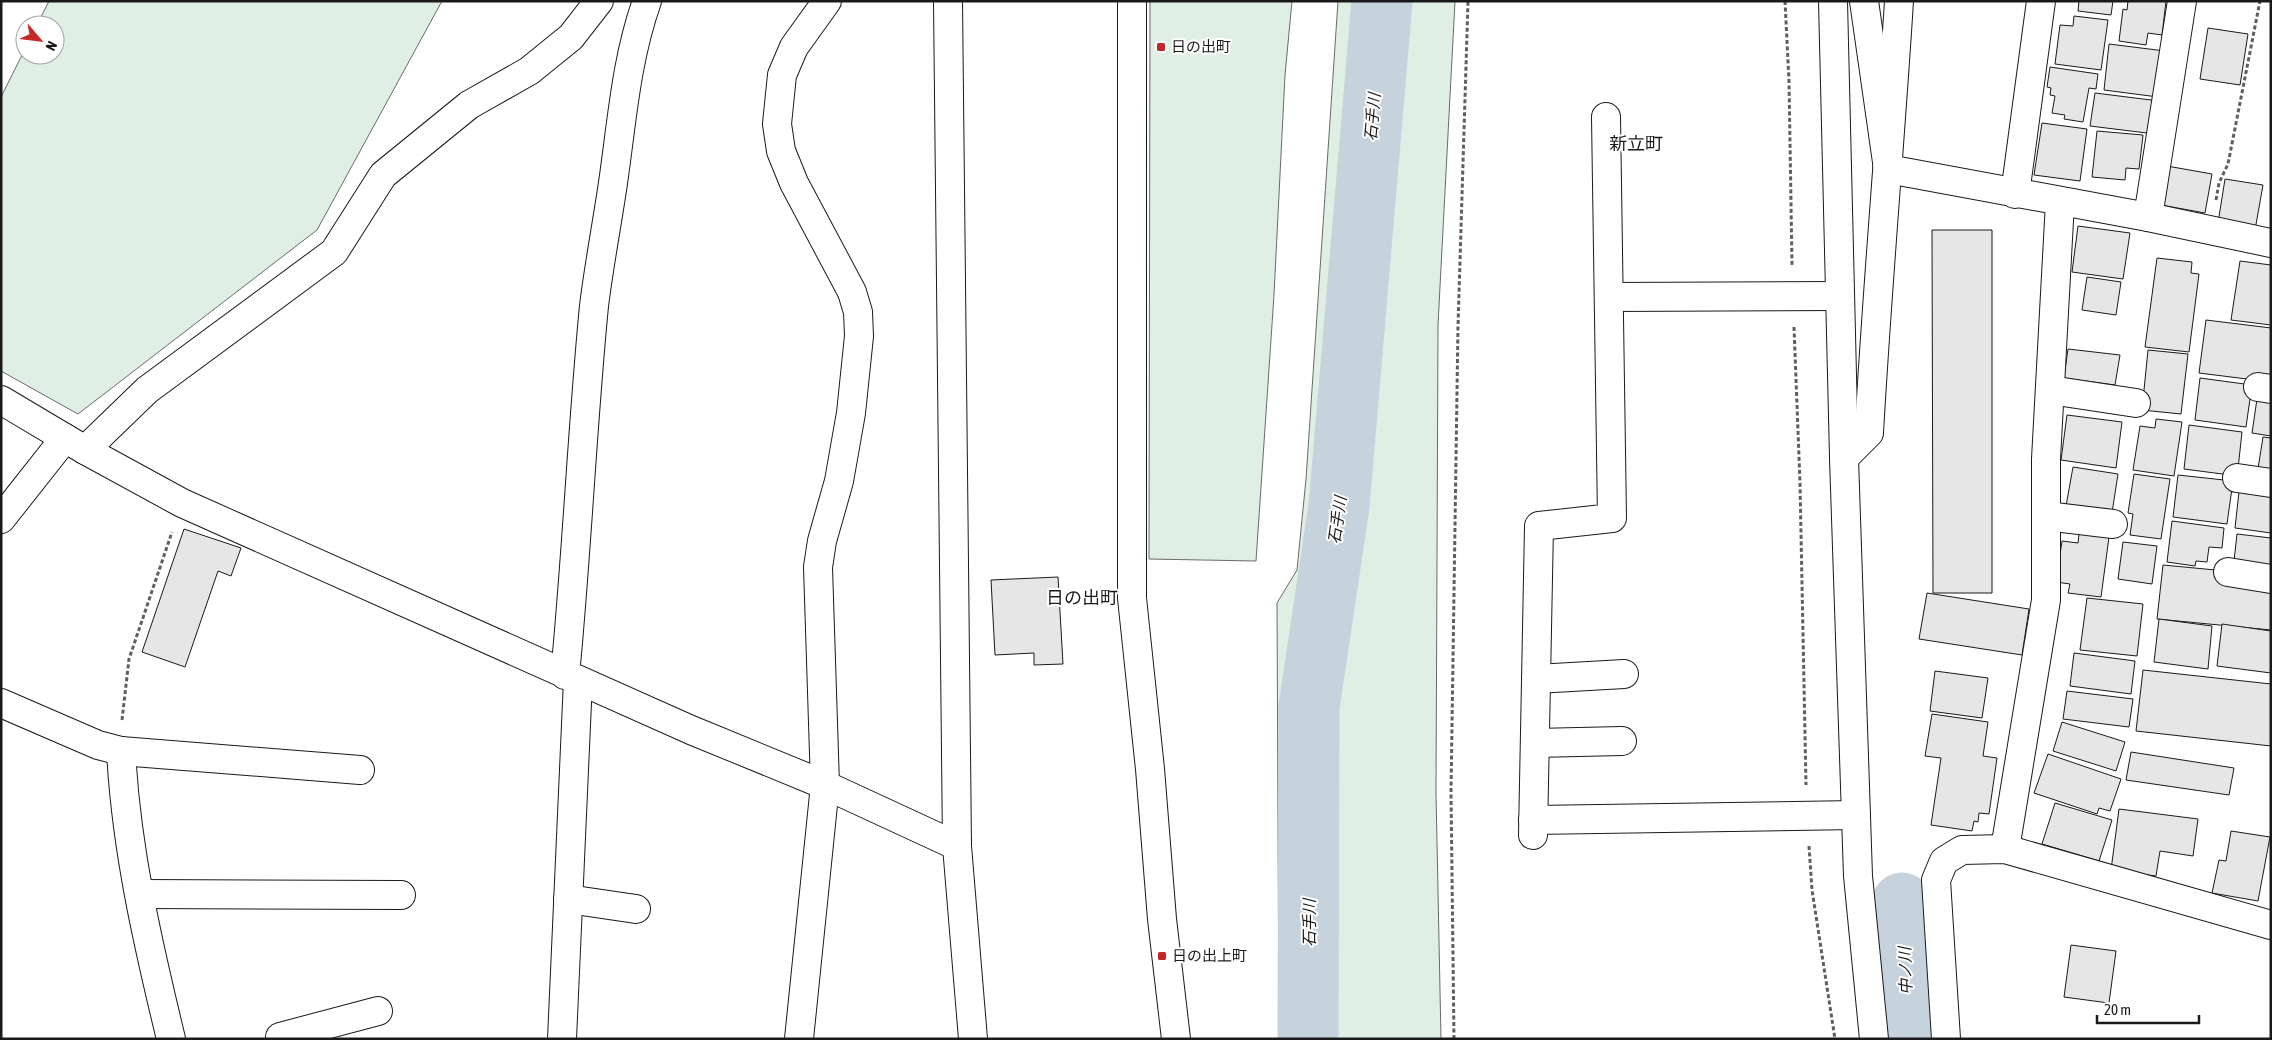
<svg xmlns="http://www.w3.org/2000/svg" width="2272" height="1040" viewBox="0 0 2272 1040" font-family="'Asap Condensed','Noto Sans JP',sans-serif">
	<rect width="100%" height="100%" fill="#fff"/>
	<g fill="#e0efe3" stroke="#6a6a6a">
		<polygon points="49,1 442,1 317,230 78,414 1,371 1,97 25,49 25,55 55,55 55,25 37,25"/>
		<polygon points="1150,1 1292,1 1285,75 1274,295 1256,561 1149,559"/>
		<polygon points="1338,1 1455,1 1438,325 1436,793 1441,1039 1279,1039 1277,603 1297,570 1306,479"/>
	</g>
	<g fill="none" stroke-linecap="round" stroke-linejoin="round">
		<g stroke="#c6d2dc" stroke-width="61">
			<polyline points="1902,903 1907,1039"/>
			<polyline points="1308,1039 1309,707 1339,506 1382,1"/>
		</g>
	</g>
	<g fill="#e6e6e6" stroke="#1a1a1a">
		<polygon points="2079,1 2113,1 2111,15 2078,11"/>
		<polygon points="2128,1 2166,1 2162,35 2148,33 2146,45 2119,41 2123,9 2127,10"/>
		<polygon points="2074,16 2108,20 2101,70 2055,64 2060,25 2073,26"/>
		<polygon points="2208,28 2248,34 2240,85 2200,79"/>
		<polygon points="2109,44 2165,51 2158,97 2104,90"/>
		<polygon points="2050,67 2098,74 2096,89 2089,88 2083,122 2064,119 2065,115 2052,113 2055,96 2050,95 2051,88 2047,87"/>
		<polygon points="2095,93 2159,101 2155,134 2090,126"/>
		<polygon points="2042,123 2087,129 2080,181 2034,175"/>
		<polygon points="2097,131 2143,135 2139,169 2126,168 2125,180 2092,177"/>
		<polygon points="2167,166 2212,174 2205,213 2161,205"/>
		<polygon points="2225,179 2263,185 2255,230 2218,223"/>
		<polygon points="2078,226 2130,233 2123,279 2072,272"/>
		<polygon points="1932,230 1992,230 1992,593 1933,593"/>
		<polygon points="2157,258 2192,262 2191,273 2199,274 2189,352 2145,347"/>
		<polygon points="2240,261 2271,265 2271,325 2231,320"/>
		<polygon points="2087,277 2121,282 2116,315 2082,310"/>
		<polygon points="2206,320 2271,328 2271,382 2199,373"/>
		<polygon points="2068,349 2120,355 2115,385 2064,378"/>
		<polygon points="2148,350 2188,354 2181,414 2142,410"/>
		<polygon points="2200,378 2252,385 2246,427 2195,420"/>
		<polygon points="2258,392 2271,394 2271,436 2252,433"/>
		<polygon points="2067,415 2122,422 2116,468 2061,460"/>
		<polygon points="2156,419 2182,422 2174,476 2133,470 2140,426 2155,428"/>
		<polygon points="2189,425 2242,432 2238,469 2230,475 2184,469"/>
		<polygon points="2263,437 2271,438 2271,477 2257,475"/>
		<polygon points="2073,467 2118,474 2112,513 2066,506"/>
		<polygon points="2134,474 2170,479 2161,539 2130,535 2133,514 2128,513"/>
		<polygon points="2178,475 2233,481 2227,524 2173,517"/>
		<polygon points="2239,492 2271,496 2271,533 2235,528"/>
		<polygon points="2172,521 2224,528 2222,548 2209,547 2207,562 2196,561 2195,566 2167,562"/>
		<polygon points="184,529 241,548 231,576 218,571 185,667 142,652"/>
		<polygon points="2079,534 2109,537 2101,597 2068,593 2070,584 2056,582 2062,541 2078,543"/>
		<polygon points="2237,534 2271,538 2271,574 2233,570"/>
		<polygon points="2123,542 2157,546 2152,584 2118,579"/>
		<polygon points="2163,565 2226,571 2271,584 2271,630 2157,619"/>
		<polygon points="1058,577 1063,664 1034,665 1034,653 995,655 991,580"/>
		<polygon points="1927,593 2029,609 2022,655 1919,639"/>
		<polygon points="2087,598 2143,604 2137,656 2080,650"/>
		<polygon points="2159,619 2212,626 2208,669 2154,662"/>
		<polygon points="2222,624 2271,631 2271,673 2217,666"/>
		<polygon points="2074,653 2135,661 2131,694 2070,686"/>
		<polygon points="2143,670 2271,684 2271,746 2136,731"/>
		<polygon points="1935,671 1988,678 1982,718 1930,711"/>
		<polygon points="2067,691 2133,699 2129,727 2063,719"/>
		<polygon points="1932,714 1988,722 1983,756 1997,758 1989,814 1979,813 1978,822 1974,821 1972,831 1931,825 1941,758 1925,756"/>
		<polygon points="2062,722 2125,742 2116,771 2053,751"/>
		<polygon points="2131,752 2234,768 2229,795 2126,780"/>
		<polygon points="2048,754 2121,779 2110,811 2099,808 2097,814 2034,793"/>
		<polygon points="2055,803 2112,820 2099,861 2042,844"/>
		<polygon points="2119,809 2198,819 2193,856 2160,851 2156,876 2111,870"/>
		<polygon points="2231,831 2270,837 2258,901 2212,893 2219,860 2226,861"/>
		<polygon points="2071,945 2116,951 2109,1003 2064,997"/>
	</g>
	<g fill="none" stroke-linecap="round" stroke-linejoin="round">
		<g stroke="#1a1a1a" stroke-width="30">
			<g id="street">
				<polyline points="948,1 957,846 973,1039"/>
				<polyline points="1132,1 1132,598 1150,769 1162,919 1176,1039"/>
				<polyline points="1864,1 1888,169 2148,217 2271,243"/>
				<polyline points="2015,194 2041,1"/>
				<polyline points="2148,217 2182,1"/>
				<polyline points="1609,297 1840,296"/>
				<polyline points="2258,387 2271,389"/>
				<polyline points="2050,390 2136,403"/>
				<polyline points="1,400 85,450 182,503 691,730 825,785 957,846"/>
				<polyline points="85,450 147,390 334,252 383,175 469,105 529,71 571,37 599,1"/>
				<path d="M1844 458 1869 433C1877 289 1890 145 1899 1"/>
				<polyline points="2237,478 2271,483"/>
				<polyline points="2046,516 2113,524"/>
				<polyline points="1,519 65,438"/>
				<polyline points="2228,572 2271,579"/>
				<path d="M565 675C577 552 582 429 594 306 599 265 607 224 613 183 622 121 626 60 647 1"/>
				<polyline points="1536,679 1624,674"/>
				<polyline points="1,703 98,745 121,751 360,770"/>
				<polyline points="1535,743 1622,741"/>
				<path d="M121 751C126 849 148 944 171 1039"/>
				<polyline points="1533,820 1856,815"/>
				<polyline points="1533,835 1539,526 1612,518 1606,117"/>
				<polyline points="2005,849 2046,600 2046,459 2060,202"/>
				<polyline points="140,894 401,895"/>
				<polyline points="568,899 636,909"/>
				<polyline points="280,1039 280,1037 378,1011"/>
				<polyline points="562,1039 578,680"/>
				<polyline points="799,1039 825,785 818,567 822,541 839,481 851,413 859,336 858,312 852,292 794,183 781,151 777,124 782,75 794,47 827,1"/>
				<polyline points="1946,1039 1936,880 1944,861 1962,850 2005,849 2271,925"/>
			</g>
		</g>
		<g stroke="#1a1a1a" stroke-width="30">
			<polyline id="secondary" points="1833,1 1844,458 1858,876 1874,1039"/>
		</g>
		<g stroke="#5f5f5f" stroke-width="3" stroke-dasharray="4 2.5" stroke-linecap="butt">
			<polyline points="1785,1 1789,81 1792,265"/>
			<polyline points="2216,200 2219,183 2228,164 2260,1"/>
			<polyline points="1794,327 1800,483 1806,785"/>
			<polyline points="122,720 129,659 172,532"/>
			<polyline points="1809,846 1812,890 1835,1039"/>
			<polyline points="1454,1039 1451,792 1458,326 1468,1"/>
		</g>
		<use href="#street" stroke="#fff" stroke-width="28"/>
		<use href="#secondary" stroke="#fff" stroke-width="28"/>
	</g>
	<g fill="#c62828" stroke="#fff" stroke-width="2">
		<rect x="1156" y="42" width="10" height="10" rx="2.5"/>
		<rect x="1157" y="951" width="10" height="10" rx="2.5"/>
	</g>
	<g text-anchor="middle" stroke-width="4" stroke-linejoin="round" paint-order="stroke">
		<g font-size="15" fill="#1a1a1a" stroke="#fff" text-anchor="start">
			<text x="1171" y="52">日の出町</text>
			<text x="1172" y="961">日の出上町</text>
		</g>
		<g font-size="16" font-style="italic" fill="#1a1a1a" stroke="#fff">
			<text transform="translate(1372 117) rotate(-85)" y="6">石手川</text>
			<text transform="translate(1337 520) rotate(-82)" y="6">石手川</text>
			<text transform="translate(1309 923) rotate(-90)" y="6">石手川</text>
			<text transform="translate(1905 971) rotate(-92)" y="6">中ノ川</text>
		</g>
		<g font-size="18" fill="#1a1a1a" stroke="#fff">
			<text x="1636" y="150">新立町</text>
			<text x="1082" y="604">日の出町</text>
		</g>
	</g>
	<rect width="2272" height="1040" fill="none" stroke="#1a1a1a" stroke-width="5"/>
	<g transform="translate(40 40) rotate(118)"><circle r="24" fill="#ffffff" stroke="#a3a3a3"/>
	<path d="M0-4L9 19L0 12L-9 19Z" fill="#c62828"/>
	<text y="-8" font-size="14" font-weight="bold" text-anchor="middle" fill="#1a1a1a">N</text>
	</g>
	<path d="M2097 1015v8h102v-8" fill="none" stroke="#1a1a1a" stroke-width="2.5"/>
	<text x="2104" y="1015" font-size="15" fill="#1a1a1a" stroke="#ffffff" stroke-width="4" paint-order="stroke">20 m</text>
</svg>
